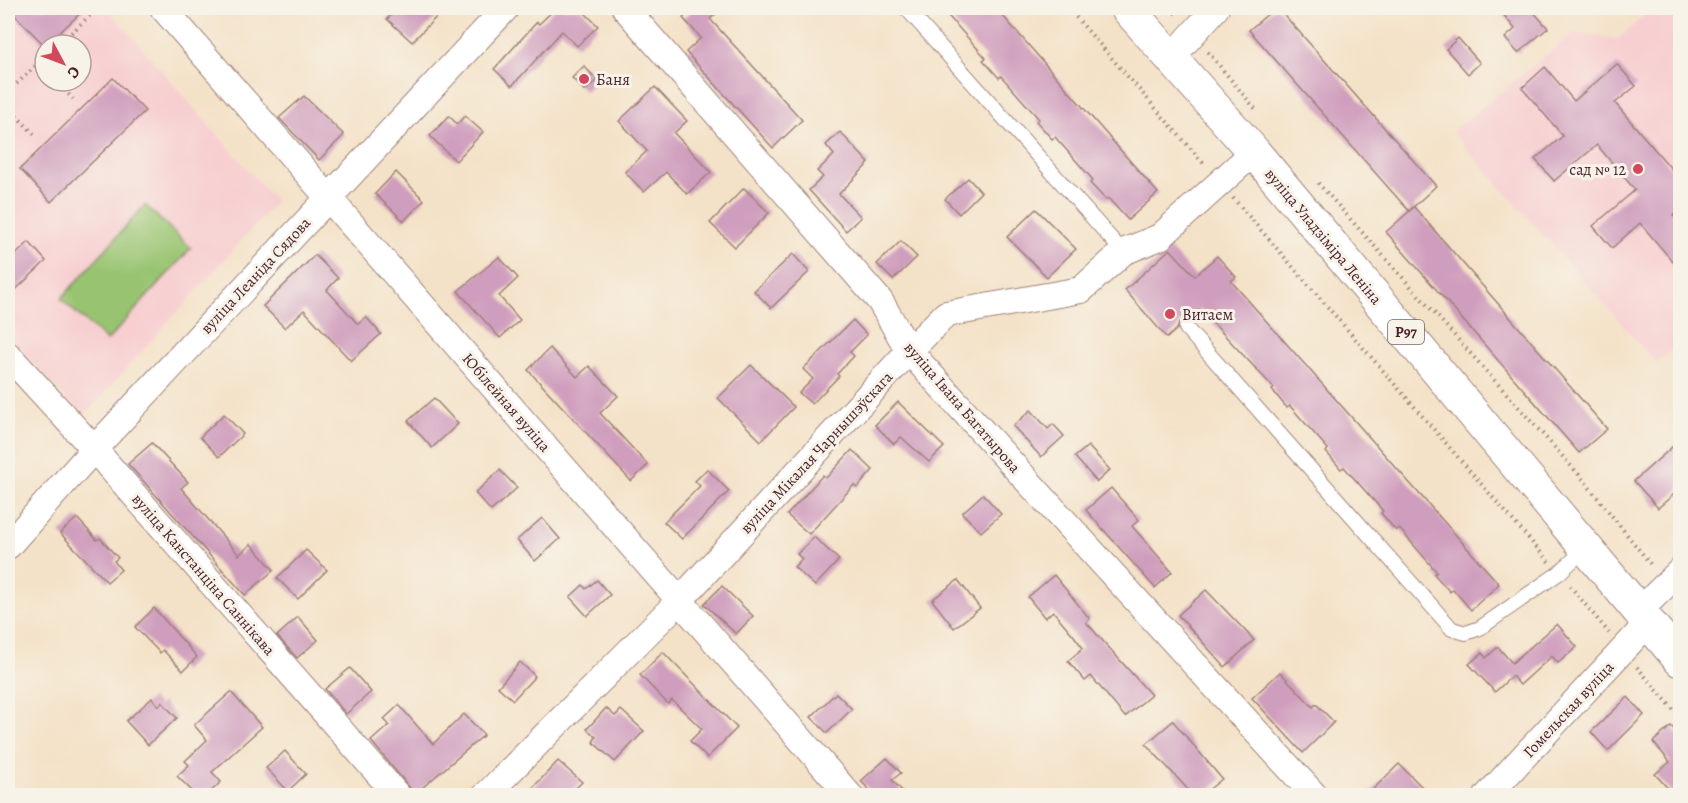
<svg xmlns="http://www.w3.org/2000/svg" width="1688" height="803" viewBox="0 0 1688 803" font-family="Alegreya,serif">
	<rect width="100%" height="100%" fill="#f7f3e8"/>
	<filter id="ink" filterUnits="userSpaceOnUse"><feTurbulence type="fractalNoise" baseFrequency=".0167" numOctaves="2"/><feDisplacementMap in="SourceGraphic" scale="12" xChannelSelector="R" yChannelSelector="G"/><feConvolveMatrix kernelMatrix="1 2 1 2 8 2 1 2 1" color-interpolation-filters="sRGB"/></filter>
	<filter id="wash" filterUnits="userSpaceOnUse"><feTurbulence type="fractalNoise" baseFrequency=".008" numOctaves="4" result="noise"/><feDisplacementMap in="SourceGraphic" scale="24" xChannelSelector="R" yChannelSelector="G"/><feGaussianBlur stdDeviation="1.35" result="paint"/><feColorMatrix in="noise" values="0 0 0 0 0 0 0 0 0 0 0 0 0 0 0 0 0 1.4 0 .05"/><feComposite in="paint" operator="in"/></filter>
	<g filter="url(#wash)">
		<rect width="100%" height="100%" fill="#f4e2c8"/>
		<g fill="#f7cfd1" fill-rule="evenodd">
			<path d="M8 8H107L276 202 83 417 8 336ZM45 45H81V81H45Z"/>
			<polygon points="1653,8 1680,8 1680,343 1657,364 1452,132 1573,33 1618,39"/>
		</g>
		<polygon fill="#98c471" stroke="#71724e" stroke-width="1.5" points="145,205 191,248 107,341 61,299"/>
		<g id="blocks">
			<g fill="#cf9dbd">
				<polygon points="8,8 86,8 45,46"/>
				<polygon points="398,8 445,8 412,42 387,19"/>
				<polygon points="556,8 580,8 598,26 577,46 562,31 512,86 494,69 537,22 539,24"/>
				<polygon points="695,8 722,8 710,19 802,120 773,148 686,52 701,38 683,18"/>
				<polygon points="941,8 996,8 1158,193 1128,220 1108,198 1106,200 1090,183 1093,180 1055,137 1052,139 1036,121 1039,119 1001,76 999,78 983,60 986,58"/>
				<polygon points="1275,8 1278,8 1436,186 1409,211 1249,30"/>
				<polygon points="1498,8 1530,8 1548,28 1518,53 1505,38 1515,29"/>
				<polygon points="1458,38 1480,63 1468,74 1446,49"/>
				<polygon points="1617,64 1636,86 1615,103 1680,179 1680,209 1673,215 1680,224 1680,270 1640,223 1612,248 1593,226 1635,190 1597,145 1554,181 1535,159 1563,136 1522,88 1545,67 1574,101"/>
				<polygon points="584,66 597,80 585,91 572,78"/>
				<polygon points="113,78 145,111 51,202 20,169"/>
				<polygon points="655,87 687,121 674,133 711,172 687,194 666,172 644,192 625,172 647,151 619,121"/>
				<polygon points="304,96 344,135 319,160 279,118"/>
				<polygon points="449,116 457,124 465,116 483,132 456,161 430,136"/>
				<polygon points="840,132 869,163 839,194 861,217 846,231 809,190 823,177 817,171 834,155 826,145"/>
				<polygon points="396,172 424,200 404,221 375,194"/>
				<polygon points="968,178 981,192 959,214 945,199"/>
				<polygon points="744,188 769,213 735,247 710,223"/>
				<polygon points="1414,207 1607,429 1579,453 1386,232"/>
				<polygon points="1036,209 1076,249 1047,277 1007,237"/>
				<polygon points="901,241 917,257 893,280 877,264"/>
				<polygon points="29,242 46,261 8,297 8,262"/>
				<polygon points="1170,249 1195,276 1217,256 1236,277 1231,281 1499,584 1471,610 1453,589 1450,592 1434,574 1437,572 1399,528 1396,531 1381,513 1383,511 1344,467 1341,469 1326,452 1328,449 1290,406 1287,408 1272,390 1274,388 1200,309 1188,319 1180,322 1177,329 1167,338 1125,290"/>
				<polygon points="793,254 809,272 771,308 754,291"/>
				<polygon points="315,255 338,278 327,290 358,324 366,317 381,334 351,361 304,310 285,328 263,306"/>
				<polygon points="499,257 518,278 499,296 520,320 500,338 458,291"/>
				<polygon points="853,320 867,335 850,352 854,356 837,374 839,376 812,404 799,393 813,379 803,369"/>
				<polygon points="550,348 577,377 589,366 618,396 600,413 648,465 631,481 528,370"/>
				<polygon points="751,365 794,407 761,441 718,398"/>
				<polygon points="434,398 458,424 432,448 408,421"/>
				<polygon points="898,402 944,447 929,462 901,437 894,444 875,425"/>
				<polygon points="1031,410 1048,429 1053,424 1064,436 1041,457 1013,426"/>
				<polygon points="224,414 243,434 219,457 200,437"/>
				<polygon points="1680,440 1680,489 1658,508 1634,481"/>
				<polygon points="152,443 188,482 181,488 239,555 251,544 274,570 245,595 128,464"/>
				<polygon points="1088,446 1110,470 1097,482 1075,457"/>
				<polygon points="852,450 873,470 857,488 854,485 809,534 787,515 823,475 826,478"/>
				<polygon points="707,469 729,491 682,539 664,522 700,486 695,481"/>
				<polygon points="500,470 517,488 491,511 475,493"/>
				<polygon points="1111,488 1139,520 1132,526 1172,572 1155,588 1086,510"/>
				<polygon points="983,494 1001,514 981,532 962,513"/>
				<polygon points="77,518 97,540 100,538 118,558 114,561 121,570 107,582 60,533"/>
				<polygon points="542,518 560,539 535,561 517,540"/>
				<polygon points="814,537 839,560 815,586 794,567 802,559 797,554"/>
				<polygon points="306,550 327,570 298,599 277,578"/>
				<polygon points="1054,575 1090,619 1086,622 1151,695 1125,717 1091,676 1085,681 1068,661 1083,648 1074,636 1053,611 1045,618 1028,597"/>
				<polygon points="597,580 610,595 587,616 570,597 583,585 586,589"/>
				<polygon points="958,580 980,608 954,628 932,600"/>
				<polygon points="722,586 753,616 736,634 704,604"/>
				<polygon points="1206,590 1254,640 1225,667 1178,615"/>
				<polygon points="154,608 197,657 183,671 163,650 160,653 135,627"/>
				<polygon points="298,617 318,640 297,658 277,636"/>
				<polygon points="1557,624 1577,647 1558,663 1552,656 1520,685 1512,676 1495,692 1469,664 1482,653 1486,658 1498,647 1512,663"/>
				<polygon points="663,652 737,728 707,758 690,741 702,729 672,700 668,704 640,675"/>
				<polygon points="520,662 535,676 513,700 498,687"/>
				<polygon points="350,668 371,692 346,714 325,689"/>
				<polygon points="1280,672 1313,707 1316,704 1334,722 1303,753 1252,698"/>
				<polygon points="231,692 262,727 212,772 221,782 207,795 196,795 177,776 189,765 185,761 207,740 194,725"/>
				<polygon points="836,693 852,709 827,733 811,717"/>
				<polygon points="1628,697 1644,715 1608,751 1591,732"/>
				<polygon points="152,698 159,706 162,702 177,718 148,745 126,721"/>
				<polygon points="399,705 433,744 464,714 484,735 415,794 371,741 389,725 384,719"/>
				<polygon points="606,708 615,716 621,710 644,731 615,762 593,742 596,737 587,729"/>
				<polygon points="1173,721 1222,779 1202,795 1193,795 1146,744"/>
				<polygon points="1671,726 1680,736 1680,795 1674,795 1655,774 1670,762 1653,742"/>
				<polygon points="285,751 306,774 288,791 266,768"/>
				<polygon points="887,758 901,773 892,780 906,795 874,795 861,781"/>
				<polygon points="558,761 582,782 569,795 526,795"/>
				<polygon points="1399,764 1430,795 1367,795"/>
			</g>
		</g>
	</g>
	<g filter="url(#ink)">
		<use href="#blocks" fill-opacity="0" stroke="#9f807a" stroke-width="1.5"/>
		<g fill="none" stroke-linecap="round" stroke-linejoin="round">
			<g stroke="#9f807a" stroke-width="16">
				<g id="lane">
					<polyline points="906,8 1123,252"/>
					<polyline points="1186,328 1452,629 1466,633 1480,628 1559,573 1586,548"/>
				</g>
			</g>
			<g stroke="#9f807a" stroke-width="28">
				<g id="street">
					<polyline points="163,8 850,796"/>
					<polyline points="625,8 880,301 909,351 1315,796"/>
					<polyline points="1172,57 1216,8"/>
					<polyline points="8,355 94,449 398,796"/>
					<polyline points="8,546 94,449 506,8"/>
					<polyline points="1639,611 1680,571"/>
					<polyline points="485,796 681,599 909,351 946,314 1081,290 1123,252 1160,237 1254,152"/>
					<polyline points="1487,796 1649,622"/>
				</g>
			</g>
			<g stroke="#9f807a" stroke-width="35">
				<polyline id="primary" points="1127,8 1254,152 1680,660"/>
			</g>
			<g stroke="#9f807a" stroke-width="4" stroke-dasharray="1.5 4.5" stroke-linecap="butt">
				<polyline points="88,8 93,12"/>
				<polyline points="1068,8 1205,165"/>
				<polyline points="1171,8 1178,16"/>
				<polyline points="58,45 98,8"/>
				<polyline points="1208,52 1257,111"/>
				<polyline points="39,63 45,69"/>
				<polyline points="56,81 73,99"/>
				<polyline points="8,92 45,57"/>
				<polyline points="8,107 35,135"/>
				<polyline points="1318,183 1581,477 1652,566"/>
				<polyline points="1233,198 1549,562"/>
				<polyline points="1570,586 1609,633"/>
				<polyline points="1637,667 1680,717"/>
			</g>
			<use href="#lane" stroke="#fff" stroke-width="14"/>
			<use href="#street" stroke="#fff" stroke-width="26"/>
			<use href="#primary" stroke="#fff" stroke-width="33"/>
		</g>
	</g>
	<g fill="#d1495b" stroke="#f7f3e8" stroke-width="2">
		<circle cx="584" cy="79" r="6"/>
		<circle cx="1638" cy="169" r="6"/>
		<circle cx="1170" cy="314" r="6"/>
	</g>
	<g text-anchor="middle" stroke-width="6" stroke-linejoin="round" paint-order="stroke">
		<rect fill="#f7f3e8" stroke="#7e5f64" stroke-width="1.5" x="1388" y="320" width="36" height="24" rx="4.5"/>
		<g font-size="15" font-weight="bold" fill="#4a1f2b">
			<text x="1406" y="337">Р97</text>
		</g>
		<g font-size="16" fill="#4a1f2b" stroke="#f7f3e8" text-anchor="start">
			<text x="596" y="85">Баня</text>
			<text x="1626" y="175" text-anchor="end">сад № 12</text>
			<text x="1182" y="320">Витаем</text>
		</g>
		<g font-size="16" fill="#4a1f2b" stroke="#f7f3e8">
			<text transform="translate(1324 236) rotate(50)" y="6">вуліца Уладзіміра Леніна</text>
			<text transform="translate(255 275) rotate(-47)" y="6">вуліца Леаніда Сядова</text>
			<text transform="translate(507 402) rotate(49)" y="6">Юбілейная вуліца</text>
			<text transform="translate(963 407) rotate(49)" y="6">вуліца Івана Багатырова</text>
			<text transform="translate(816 452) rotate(-47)" y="6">вуліца Мікалая Чарнышэўскага</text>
			<text transform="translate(204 574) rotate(49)" y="6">вуліца Канстанціна Саннікава</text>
			<text transform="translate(1568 709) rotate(-47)" y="6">Гомельская вуліца</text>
		</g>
	</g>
	<rect width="1688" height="803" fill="none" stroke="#f7f3e8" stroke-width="30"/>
	<g transform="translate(63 63) rotate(131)"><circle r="28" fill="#f7f3e8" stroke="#b29e9c" stroke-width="1.5"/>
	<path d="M0-4.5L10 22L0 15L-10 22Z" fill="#d1495b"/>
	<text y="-9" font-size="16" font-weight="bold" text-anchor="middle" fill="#4a1f2b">С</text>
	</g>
</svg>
